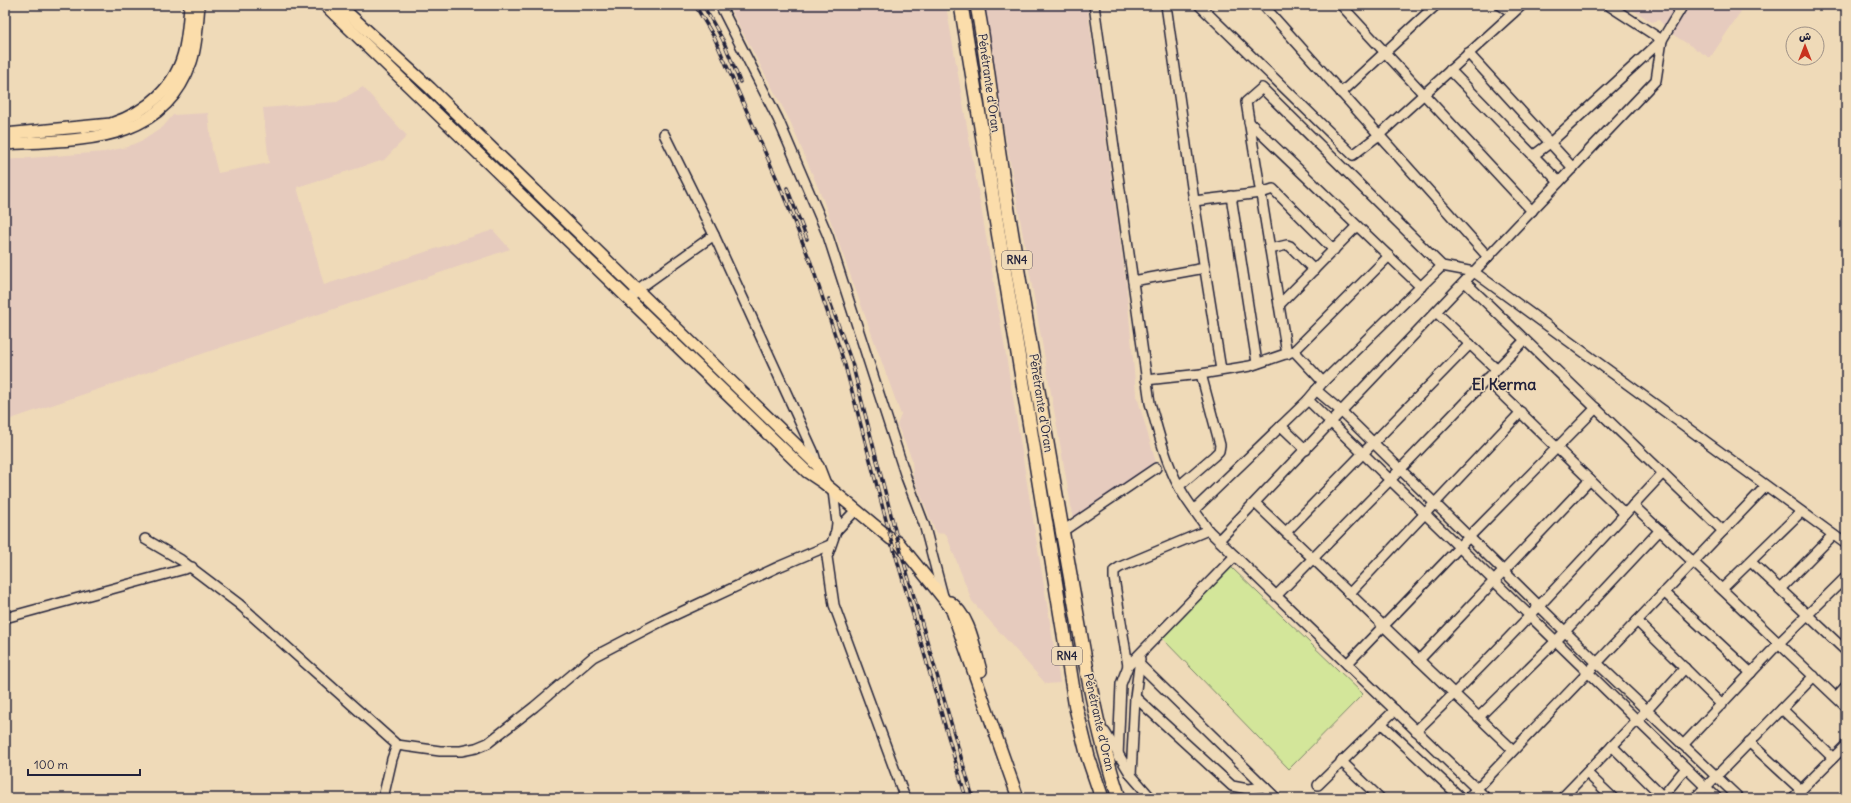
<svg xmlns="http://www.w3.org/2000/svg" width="1851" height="803" viewBox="0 0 1851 803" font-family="Delius,'Playpen Sans Arabic',sans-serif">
	<rect width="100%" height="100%" fill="#efdab8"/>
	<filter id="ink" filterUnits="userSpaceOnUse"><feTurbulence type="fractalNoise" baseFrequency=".025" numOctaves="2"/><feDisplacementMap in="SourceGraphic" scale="8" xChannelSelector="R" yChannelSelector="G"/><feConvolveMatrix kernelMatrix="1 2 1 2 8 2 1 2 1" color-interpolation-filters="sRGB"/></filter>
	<g filter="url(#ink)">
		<g fill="#e6cbbe">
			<polygon points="728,5 946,5 992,271 1060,683 1046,684 972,601 946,534 936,533 913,476 912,459 897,425 901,415 822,197 790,121"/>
			<polygon points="982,5 1087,5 1126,282 1136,393 1157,466 1075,528"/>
			<polygon points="1625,5 1745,5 1710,58 1672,34 1659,20 1652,22"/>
			<polygon points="363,87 407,136 384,160 297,187 324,285 493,230 510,249 5,421 5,160 104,152 127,147 145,139 163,127 173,115 208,113 212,150 218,173 269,163 263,108 337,102"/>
		</g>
		<polygon fill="#d3e69a" stroke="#7a846a" points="1231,567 1363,694 1289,769 1162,638"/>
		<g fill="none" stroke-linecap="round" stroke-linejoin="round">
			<g stroke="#22223b" stroke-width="12">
				<g id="minor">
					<polyline points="720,5 778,119 828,236 906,477 924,524 943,596"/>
					<path d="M1094 5 1150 403C1159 434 1167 469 1185 497 1192 508 1201 519 1208 530L1486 798"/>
					<polyline points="1166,5 1194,201 1221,370"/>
					<polyline points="1199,5 1353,155 1379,135 1522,5"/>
					<polyline points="1263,5 1488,257"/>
					<polyline points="1341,5 1532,211"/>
					<polyline points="1500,5 1513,13"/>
					<polyline points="1468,53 1573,168"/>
					<polyline points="1450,70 1559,182"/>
					<polyline points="1341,93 1436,5"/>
					<polyline points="1249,122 1421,287"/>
					<polyline points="664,134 714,235 813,451 817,464"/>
					<polyline points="1534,155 1550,143 1662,40 1683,5"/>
					<polyline points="1231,196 1257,363"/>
					<polyline points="1194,201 1261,193 1273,189 1334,250"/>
					<polyline points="1270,249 1287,245 1290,246 1314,270"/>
					<polyline points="1133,281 1205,268"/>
					<polyline points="1465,282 1723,531"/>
					<polyline points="630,300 637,290 714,235"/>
					<polyline points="1279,305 1357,226"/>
					<polyline points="1436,312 1496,369"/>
					<polyline points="1294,351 1389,256"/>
					<polyline points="1287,354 1246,102 1262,88 1442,266 1474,272 1846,544"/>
					<polyline points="1486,379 1625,514"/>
					<polyline points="1146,380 1201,374 1250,366 1294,351 1323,382"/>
					<polyline points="1316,390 1342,412 1597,663 1739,798"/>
					<polyline points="1308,400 1717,798"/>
					<polyline points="1281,426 1306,450"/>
					<polyline points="1179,486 1214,456 1219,451 1220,445 1201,374"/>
					<polyline points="833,491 837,523 836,531 827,557 834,605 905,798"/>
					<polyline points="1255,503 1513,750"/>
					<polyline points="1633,505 1846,707"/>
					<polyline points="1194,510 1308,400 1323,382 1442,266"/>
					<polyline points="836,531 856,510"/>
					<polyline points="1063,531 1156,468"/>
					<polyline points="1286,532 1470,344"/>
					<polyline points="145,539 181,560 239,604 397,745 440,751 461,751 476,748 488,743 534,707 593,657 664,620 778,567 830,545"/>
					<polyline points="1219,540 1656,80 1662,40 1608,5"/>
					<polyline points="1751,562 1846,651"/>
					<polyline points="1722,589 1801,512"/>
					<polyline points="1780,589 1833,535"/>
					<polyline points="1664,592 1751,673"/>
					<polyline points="1349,594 1521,412"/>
					<polyline points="1276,596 1391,479 1525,340"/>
					<polyline points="5,618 192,567"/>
					<polyline points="1637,621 1722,705"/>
					<polyline points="1419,660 1590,480"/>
					<polyline points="1138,663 1276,798"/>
					<polyline points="1347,664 1469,537 1596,408"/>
					<polyline points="1128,666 1114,578 1114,571 1120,567 1208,530"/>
					<polyline points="1135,697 1232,786 1248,789 1265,787"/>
					<polyline points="1836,697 1846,686"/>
					<polyline points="1782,709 1833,758"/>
					<polyline points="1479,717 1556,641 1660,530"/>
					<polyline points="1381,723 1461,798"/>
					<path d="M1416 731C1502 648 1582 560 1663 473"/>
					<polyline points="1105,732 1131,775 1151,798"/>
					<polyline points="1749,742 1801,790"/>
					<polyline points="1683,745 1779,643 1846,577"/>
					<polyline points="1612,746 1664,798"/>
					<polyline points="1118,757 1121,684 1128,666 1235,556"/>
					<polyline points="1341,761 1380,798"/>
					<polyline points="1587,773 1613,798"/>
					<polyline points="1131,775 1135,697 1140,659"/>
					<polyline points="1318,785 1395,710"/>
					<polyline points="1662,797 1686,768"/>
					<polyline points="383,798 392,759 397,745"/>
					<polyline points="1468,798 1766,486"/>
					<polyline points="1562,798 1647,710 1685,668"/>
					<polyline points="1695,798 1814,676"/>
					<polyline points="1793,798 1846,745"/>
				</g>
			</g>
			<g stroke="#22223b" stroke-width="14">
				<g id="major">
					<polyline points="325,5 807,472 825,484 891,539 898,542 951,608 1018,798"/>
					<polyline points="339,5 430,88 818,466 825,484"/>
					<path d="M5 134 111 124C147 112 177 87 185 48 188 34 189 19 190 5"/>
					<path d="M5 144C77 139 162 146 191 62 197 44 197 24 199 5"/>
					<path d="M950 602C971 617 974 647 981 671"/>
				</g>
			</g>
			<g stroke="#22223b" stroke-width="16">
				<g id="highway">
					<polyline points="961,5 1076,708 1088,757 1102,798"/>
					<path d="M977 5C987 57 992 109 1000 161 1020 288 1042 415 1064 541 1080 627 1091 715 1119 798"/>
				</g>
			</g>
			<use href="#minor" stroke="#efdab8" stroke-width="9"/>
			<use href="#major" stroke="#fbddab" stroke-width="11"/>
			<use href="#highway" stroke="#fbddab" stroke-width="13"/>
			<g stroke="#22223b" stroke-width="3.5">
				<g id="rail">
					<polyline points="695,5 714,37 776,177 811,263 845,365 891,539 966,798"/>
					<polyline points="703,5 723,40 740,82"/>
					<polyline points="787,188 807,239"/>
					<polyline points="829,299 852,363 898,542 973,798"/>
				</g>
			</g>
			<use href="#rail" stroke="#efdab8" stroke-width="2" stroke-dasharray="6" stroke-linecap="butt"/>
		</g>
	</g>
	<g text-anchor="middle" stroke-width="3" stroke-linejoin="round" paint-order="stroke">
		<g fill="#efdab8" stroke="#605960" stroke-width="1">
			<rect x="1002" y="251" width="30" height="18" rx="3"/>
			<rect x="1052" y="647" width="30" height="18" rx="3"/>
		</g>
		<g font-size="11" font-weight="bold" fill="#22223b">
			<text x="1017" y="264">RN4</text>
			<text x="1067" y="660">RN4</text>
		</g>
		<g font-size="12" fill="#22223b" stroke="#efdab8">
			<text transform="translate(989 83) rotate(82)" y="4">Pénétrante d'Oran</text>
			<text transform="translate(1041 403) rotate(81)" y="4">Pénétrante d'Oran</text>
			<text transform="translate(1099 722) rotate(77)" y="4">Pénétrante d'Oran</text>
		</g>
		<g font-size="16" font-weight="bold" fill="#22223b" stroke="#efdab8">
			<text x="1504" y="390">El Kerma</text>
		</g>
	</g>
	<rect width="1851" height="803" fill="none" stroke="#efdab8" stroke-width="20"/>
	<rect x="10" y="10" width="1831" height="783" fill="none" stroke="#22223b" stroke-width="1.5" filter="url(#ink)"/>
	<g transform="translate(1805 46)"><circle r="19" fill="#efdab8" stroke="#9d9086"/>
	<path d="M0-3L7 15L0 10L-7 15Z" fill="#c8321e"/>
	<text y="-6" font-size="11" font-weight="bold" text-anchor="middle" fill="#22223b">ش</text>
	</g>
	<path d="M28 769v6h112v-6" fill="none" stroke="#22223b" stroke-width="2"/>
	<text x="34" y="769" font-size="12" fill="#22223b" stroke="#efdab8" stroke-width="3" paint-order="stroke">100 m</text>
</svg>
